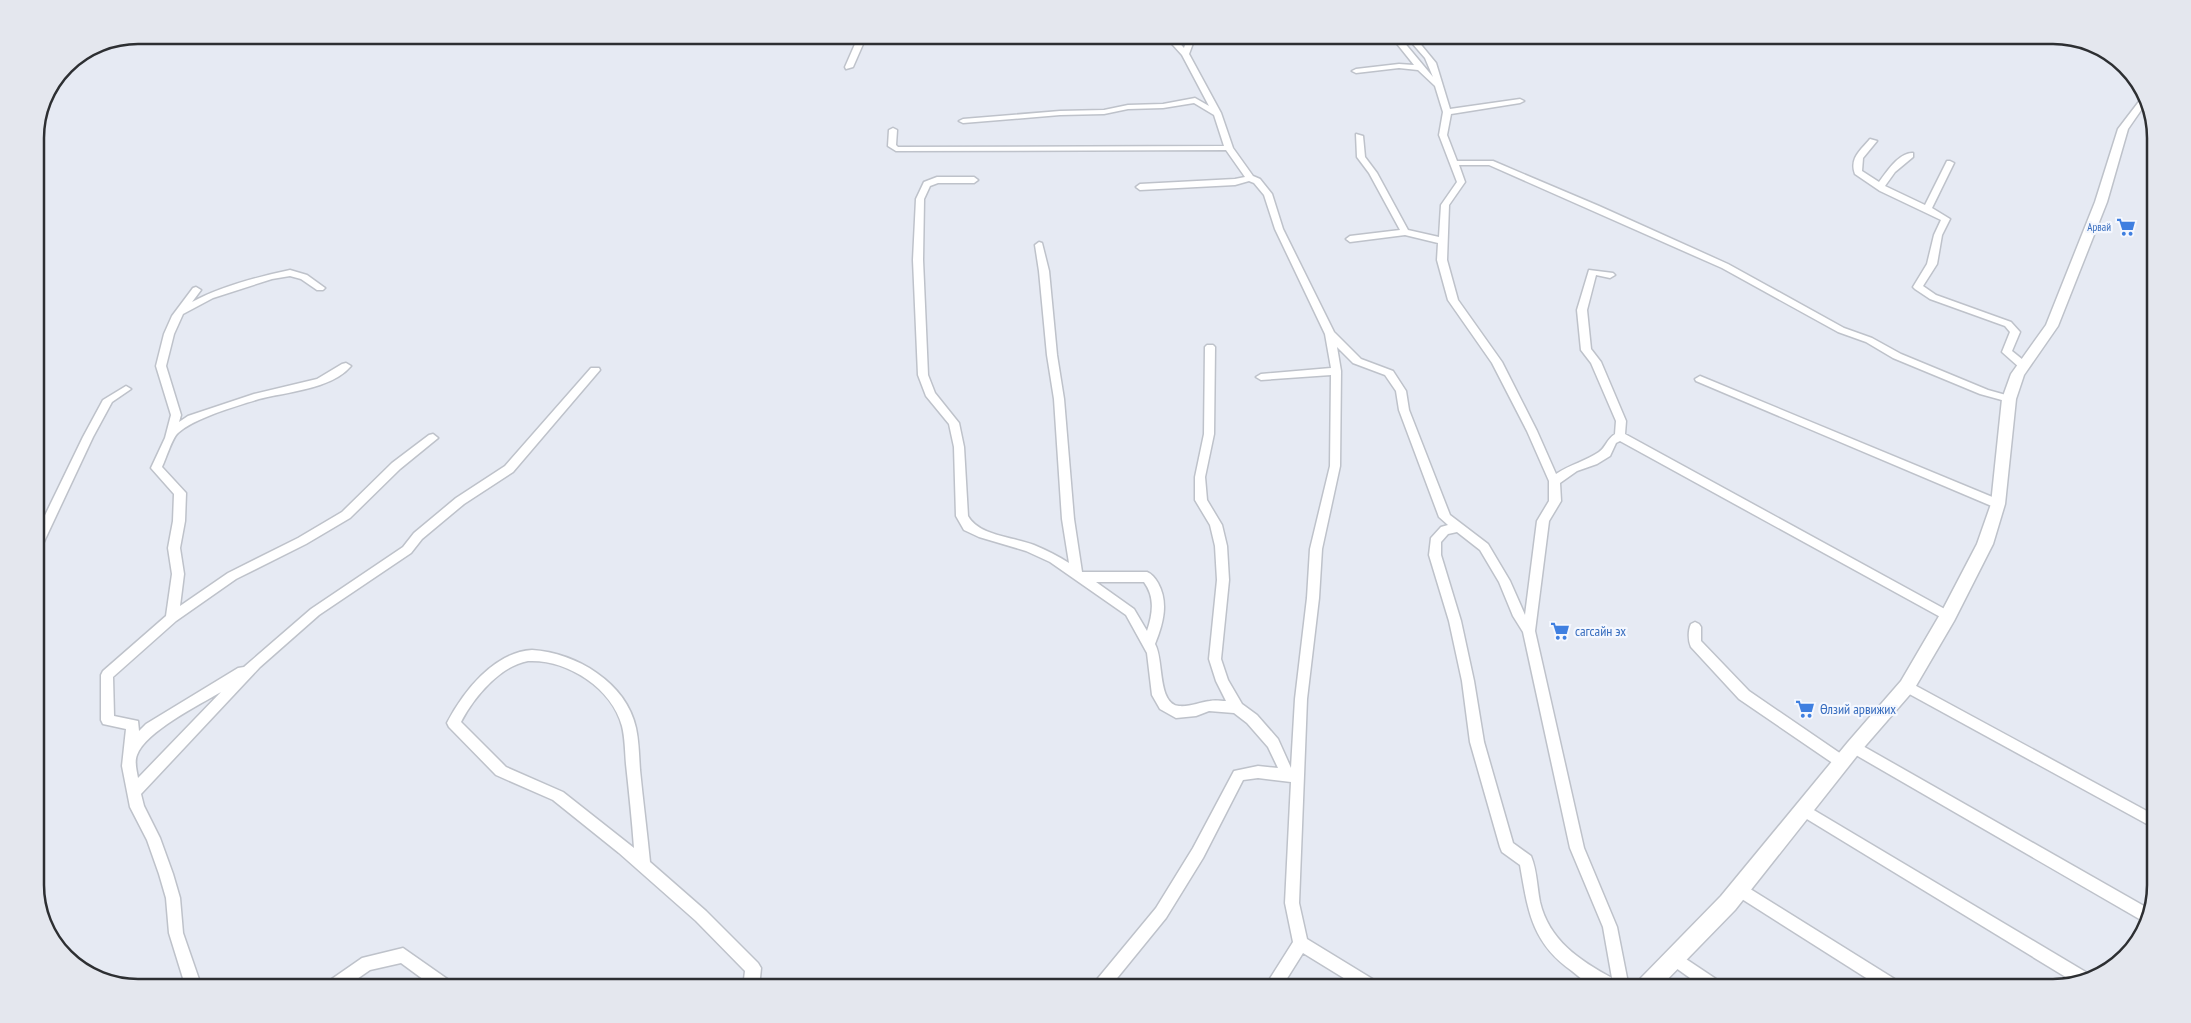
<svg xmlns="http://www.w3.org/2000/svg" width="2191" height="1023" viewBox="0 0 2191 1023" font-family="'PT Sans Narrow',sans-serif">
	<rect width="100%" height="100%" fill="#e6eaf3"/>
	<g fill="none" stroke-linecap="round" stroke-linejoin="round">
		<g stroke="#bec2ca" stroke-width="3">
			<g id="minor">
				<polygon points="859,35 867,35 853,67 846,69 845,67"/>
				<path d="M1164 35H1172L1184 48 1188 35H1196L1189 54 1221 113 1233 148 1253 176 1260 179 1272 194 1283 229 1334 332 1361 359 1393 371 1406 391 1409 410 1450 515 1488 544 1510 581 1525 615 1537 521 1549 501V481L1527 431 1492 363 1448 300 1437 260 1438 243 1405 235 1350 242 1346 239 1350 236 1400 230 1369 173 1357 157 1356 134 1363 136 1365 157 1377 173 1408 230 1439 237 1441 205 1457 182 1439 135 1443 112 1435 86 1418 70 1399 68 1356 73 1352 71 1356 69 1399 64 1414 65 1390 35H1398L1433 77 1425 58 1405 35H1413L1436 63 1450 109 1520 99 1524 101 1520 103 1451 114 1447 135 1457 161H1493L1599 206 1728 264 1844 328 1872 338 1901 354 1988 390 2013 397 2014 399 2009 402 1980 394 1893 358 1866 342 1838 332 1722 268 1489 165H1459L1465 182 1449 205 1447 260 1458 300 1502 362 1537 431 1556 474C1571 464 1586 461 1599 452 1606 447 1606 440 1615 434L1616 421 1591 363 1581 350 1577 310 1589 270 1613 273 1615 275 1610 278 1596 275 1587 310 1591 349 1601 362 1626 421 1625 434 1952 613 1954 616 1952 619 1948 621 1944 619 1620 441 1616 443 1610 456 1597 464 1577 471 1560 483 1561 501 1549 521 1535 631 1584 848 1617 927 1629 988C1620 988 1606 990 1598 988 1589 985 1579 977 1572 971 1531 942 1528 910 1520 865L1502 852 1500 847 1470 742 1462 681 1449 621 1429 555 1431 538 1441 527 1448 525 1439 517 1399 410 1396 391 1385 375 1353 363 1337 347 1341 371 1340 466 1322 549 1319 598 1307 699 1299 903 1307 939 1379 983 1382 988H1360L1303 953 1281 988H1264L1293 942 1285 903 1291 782 1258 778 1243 780 1203 858 1166 918 1109 988H1091L1094 983 1156 908 1193 848 1234 771 1258 766 1278 768 1268 747 1247 723 1234 713 1209 711 1196 716 1176 718 1160 709 1152 695 1147 653 1126 615 1050 562 1026 551 979 537 964 530 956 516 954 447 949 424 926 396 918 375 913 260 916 199 924 182 937 177H974L978 180 974 183H938L930 186 924 199 923 260 928 375 935 393 959 423 964 447 968 516C979 536 1014 537 1034 545 1046 550 1058 556 1069 563L1062 519 1054 399 1047 355 1039 271 1035 245 1039 242 1042 243 1049 271 1057 355 1064 399 1074 519 1082 572H1147C1152 574 1155 578 1158 583 1169 603 1163 624 1155 644 1164 659 1157 704 1179 706 1190 707 1200 702 1210 701 1215 700 1221 701 1226 701L1216 681 1209 659 1217 580 1215 546 1210 525 1195 500V477L1204 434 1205 347 1207 345H1213L1215 347 1214 434 1205 477 1207 500 1222 525 1227 546 1229 580 1221 659 1228 680 1242 704 1257 715 1278 739 1291 768 1295 699 1307 598 1310 549 1330 466 1331 375 1261 380 1256 377 1261 374 1331 368 1325 334 1275 229 1264 195 1254 183 1249 181 1235 185 1140 190 1136 187 1140 184 1235 179 1245 177 1226 150 896 151 888 146 889 130 893 128 897 130 896 145 898 147 1224 146 1214 115 1194 103 1163 108 1128 109 1104 114 1060 115 963 123 959 121 963 119 1060 111 1104 110 1128 105 1163 104 1195 98 1209 106 1182 55ZM1457 532 1480 550 1499 582 1513 616 1523 632 1570 848 1603 927 1612 978C1579 960 1549 940 1540 902 1537 887 1537 870 1531 856L1513 843 1484 742 1474 681 1461 621 1441 555V542L1448 534ZM1096 582H1144C1155 597 1153 613 1147 631L1134 609Z"/>
				<path d="M1870 139 1877 141 1863 158 1862 171 1879 182C1886 173 1899 152 1913 153V157L1895 172 1885 186 1925 205 1947 161H1950L1954 163 1932 208 1950 219 1942 235 1937 264 1923 286 1936 295 2011 322 2020 332 2012 351 2028 364 2029 366 2028 368H2020L2002 352 2010 332 2005 326 1930 299 1915 289 1913 287 1927 264 1934 235 1941 220 1880 191 1855 174C1849 158 1861 150 1870 139Z"/>
				<path d="M290 270 307 275 325 288 323 290H317L301 279 290 276 272 279 213 298 183 314 174 334 166 366 181 415 179 422 188 416 254 394 317 379 342 364 346 363 351 366C332 389 286 392 259 399 237 406 194 418 178 433 172 438 166 459 162 467L186 493 185 521 180 548 184 574 180 606 228 573 298 538 342 512 392 463 429 435 433 434 438 438 400 469 350 518 306 544 236 579 176 621 113 677 114 716 138 721 139 731 146 724 238 668 244 667 311 609 403 547 414 533 456 498 505 466 591 368H599L600 370 513 472 464 504 422 539 411 553 319 615 260 667 141 794 144 806 160 838 173 874 180 898 183 933 202 988H186L169 933 166 898 159 874 147 840 130 807 122 766 126 729 103 724 101 720V675L103 671 166 616 172 574 168 548 173 521 174 494 151 468 165 438 171 415 156 366 164 334 172 316 193 288 196 287 201 290 192 302C222 286 257 277 290 270ZM221 692 138 778C137 771 134 762 137 755 145 732 199 705 221 692Z"/>
				<polygon points="1700,376 2002,501 2004,504 1998,508 1994,507 1696,381 1695,379"/>
				<polygon points="126,386 131,389 112,402 93,437 41,548 39,551 35,552 35,536 83,437 103,400"/>
				<path d="M1695 622 1699 624 1701 627V641L1749 691 1847 758 1849 762 1847 766 1842 768 1837 766 1739 699 1691 647C1688 641 1688 630 1691 624Z"/>
				<path d="M532 650C576 653 626 682 636 728 639 742 639 756 640 770 643 801 647 831 650 862L706 911 758 963 761 968 759 988H743L745 971 696 921 619 853 553 800 496 775 449 727 447 723C463 692 494 652 532 650ZM528 661C567 659 612 688 622 726 625 738 625 752 626 764 629 792 632 820 634 848L563 792 506 767 461 722C474 697 500 666 528 661Z"/>
				<polygon points="1907,681 2156,816 2156,829 1902,690 1901,686 1902,682"/>
				<polygon points="1854,741 2151,910 2148,924 1849,751 1847,747 1849,743"/>
				<polygon points="1802,803 2089,974 2091,977 2074,982 1797,813 1795,809 1797,805"/>
				<polygon points="1739,882 1901,983 1904,988 1882,988 1734,894 1732,889 1734,884"/>
				<polygon points="403,948 453,983 456,988 435,988 401,963 370,970 344,988 323,988 326,983 362,958"/>
				<polygon points="1674,951 1722,983 1725,988 1704,988 1669,963 1666,958 1669,953"/>
			</g>
		</g>
		<g stroke="#bec2ca" stroke-width="3">
			<polygon id="secondary" points="2144,95 2146,103 2128,129 2107,202 2058,326 2024,375 2016,399 2005,504 1993,544 1954,621 1913,691 1860,752 1735,910 1659,988 1635,988 1638,981 1721,896 1848,742 1901,681 1942,611 1977,544 1991,504 2002,399 2011,374 2046,325 2095,202 2118,129"/>
		</g>
		<use href="#minor" fill="#fff" fill-rule="evenodd"/>
		<use href="#secondary" fill="#fff" fill-rule="evenodd"/>
	</g>
	<defs>
		<g id="supermarket-bare" transform="scale(1.5)"><path d="M-6-5.5h2.5l.6 2H6L4.5 2H-2.5L-4.4-4H-6ZM-1.5 3.2a1.3 1.3 0 1 0 .1 0ZM3 3.2a1.3 1.3 0 1 0 .1 0Z" fill="#3f7fe0" stroke="#f4f7fe" stroke-width="2.5" paint-order="stroke"/></g>
	</defs>
	<g fill-rule="evenodd">
		<use href="#supermarket-bare" x="2126" y="227"/>
		<use href="#supermarket-bare" x="1560" y="631"/>
		<use href="#supermarket-bare" x="1805" y="709"/>
	</g>
	<g text-anchor="middle" stroke-width="4.5" stroke-linejoin="round" paint-order="stroke">
		<g font-size="11" fill="#366cbe" stroke="#f4f7fe" text-anchor="end">
			<text x="2111" y="231">Арвай</text>
		</g>
		<g font-size="14" fill="#366cbe" stroke="#f4f7fe" text-anchor="start">
			<text x="1575" y="636">сагсайн эх</text>
			<text x="1820" y="714">Өлзий арвижих</text>
		</g>
	</g>
	<path d="M0 0H2191V1023H0ZM138 44H2053A94 94 0 0 1 2147 138V885A94 94 0 0 1 2053 979H138A94 94 0 0 1 44 885V138A94 94 0 0 1 138 44Z" fill="#e4e7ee" fill-rule="evenodd"/>
	<path fill="none" stroke="#2d2f32" stroke-width="2.5" d="M138 44H2053A94 94 0 0 1 2147 138V885A94 94 0 0 1 2053 979H138A94 94 0 0 1 44 885V138A94 94 0 0 1 138 44Z"/>
</svg>
